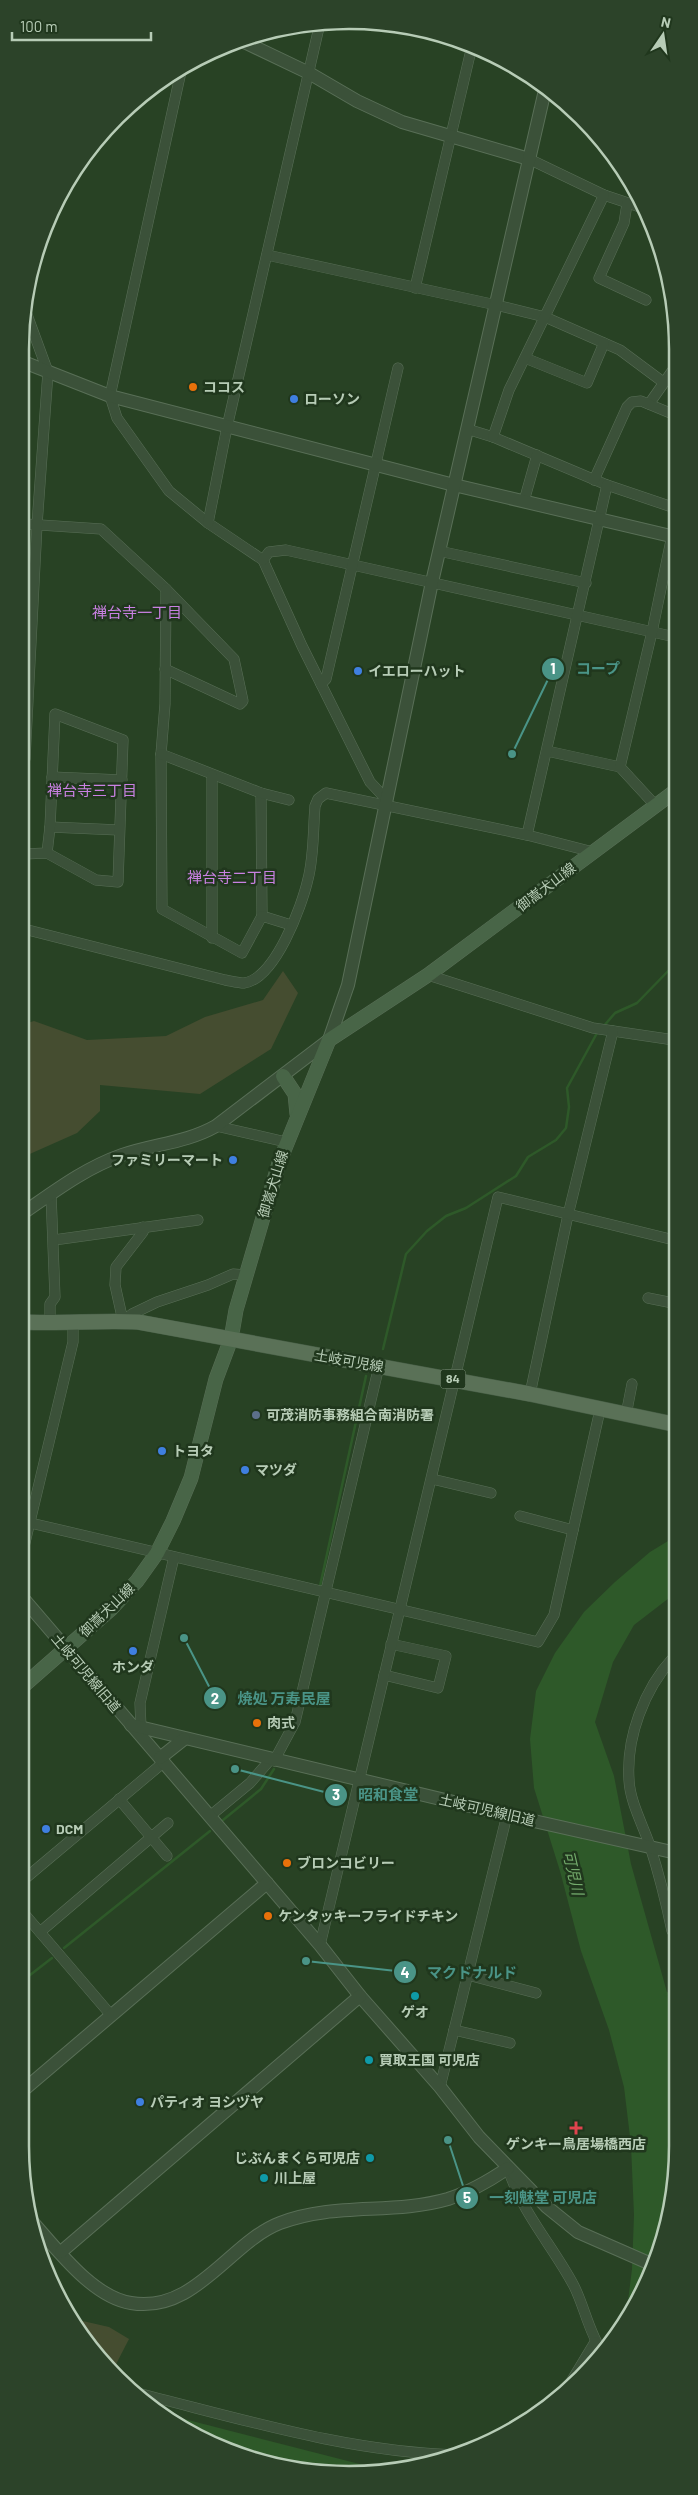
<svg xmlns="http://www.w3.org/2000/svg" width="698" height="2495" viewBox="0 0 698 2495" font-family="Barlow,'Noto Sans JP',sans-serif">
	<rect width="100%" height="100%" fill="#284224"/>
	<g fill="#454d30">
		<polygon points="283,971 298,993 271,1049 200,1094 100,1085 100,1111 77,1133 23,1157 24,1024 34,1021 87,1040 166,1036 205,1017 263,1000"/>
		<polygon points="74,2319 109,2327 129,2339 112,2372 102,2363"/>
	</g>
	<g fill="#2e5929">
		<polygon points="673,1538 673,1595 634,1625 613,1662 595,1722 614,1776 631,1864 672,2010 672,2210 634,2311 610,2344 628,2301 632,2269 634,2215 631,2145 624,2087 609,2030 581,1951 560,1871 534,1788 530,1739 536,1691 555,1653 584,1612 615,1582 650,1552"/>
		<polygon points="157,2412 379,2469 327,2474 264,2464 203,2441"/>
	</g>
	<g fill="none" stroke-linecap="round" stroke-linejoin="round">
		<g stroke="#2e5929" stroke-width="2.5">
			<polyline points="603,1027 615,1013 637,1003 674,965"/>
			<polyline points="383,1349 406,1254 427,1231 446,1216 466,1208 516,1176 528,1157 556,1140 566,1128 569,1107 567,1088 597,1033"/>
			<polyline points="320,1586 366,1376"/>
			<polyline points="223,1820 261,1789 274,1769"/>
			<polyline points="64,1948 210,1831"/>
			<polyline points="21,1982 52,1958"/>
			<polyline points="665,1995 672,1991"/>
		</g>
		<g stroke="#596f57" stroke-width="11">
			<g id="minor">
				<polyline points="182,67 110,396 117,418 169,491 208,523 263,560 302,646 370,782 385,798"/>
				<polyline points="529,159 604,195 646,209"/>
				<polyline points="627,204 624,223 599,278 646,300"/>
				<polyline points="267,255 496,305 545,317 620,350 663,382"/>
				<polyline points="415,288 472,46"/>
				<polyline points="525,358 587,383 604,343"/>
				<polyline points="649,404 675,367"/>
				<polyline points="467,429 493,437 607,485 675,508"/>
				<polyline points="493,437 509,390 604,195"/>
				<polyline points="594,480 627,407 632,402 641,401 675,415"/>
				<polyline points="524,501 537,455"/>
				<polyline points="208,523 227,427 320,23"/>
				<polyline points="25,524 101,529 166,589 234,659 243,701 240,704 165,669"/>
				<polyline points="439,551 586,583"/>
				<polyline points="263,560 269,552 286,550 675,637"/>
				<polyline points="166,589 165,704 161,754 162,909 242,953 262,916 261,793"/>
				<polyline points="321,684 326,679 398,368"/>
				<polyline points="547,751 620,767"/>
				<polyline points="161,754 261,793 289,800"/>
				<polyline points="25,759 37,525 48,372 26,312"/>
				<polyline points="212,775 212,938"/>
				<polyline points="52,777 122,780"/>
				<polyline points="655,805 620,767 652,632 675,521"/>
				<polyline points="50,827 119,830"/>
				<polyline points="527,835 607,485"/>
				<polyline points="24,854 47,853 96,880 118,882 123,740 55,714 50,827 47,853"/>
				<polyline points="262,916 291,925"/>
				<path d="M24 929 225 980C231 981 239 983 244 983 275 979 302 906 308 879 314 856 313 830 315 806L318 799 326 793 527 835 593 852"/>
				<polyline points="428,975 593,1028 674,1040"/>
				<polyline points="216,1126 286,1142"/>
				<polyline points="143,1227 143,1232 116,1267 115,1285 123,1321 132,1314 157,1302 208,1285 233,1274 246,1275"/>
				<polyline points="54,1240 198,1220"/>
				<polyline points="648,1298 673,1303"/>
				<polyline points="50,1324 50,1304 55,1297 51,1194"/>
				<polyline points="530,1394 568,1215 613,1031"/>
				<polyline points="626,1415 632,1384"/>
				<polyline points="432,1479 491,1493"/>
				<polyline points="520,1516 573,1530"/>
				<polyline points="22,1521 538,1642 554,1615 600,1410"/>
				<polyline points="22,1555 73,1342 73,1322"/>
				<polyline points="384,1675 438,1688 446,1656 391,1644"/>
				<polyline points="141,1728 140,1703 174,1557"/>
				<polyline points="274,1761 295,1722 379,1366"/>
				<polyline points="119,1799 167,1856"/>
				<polyline points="210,1816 250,1783 270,1760"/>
				<polyline points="21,1882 164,1762"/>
				<polyline points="21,1910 110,2014"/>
				<path d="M672 1931C666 1902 659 1874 650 1846 643 1825 630 1802 629 1780 626 1738 644 1689 673 1658"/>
				<polyline points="40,1932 168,1823"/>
				<polyline points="320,1945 498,1197 674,1240"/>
				<polyline points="468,1975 536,1993"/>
				<polyline points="454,2030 510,2043"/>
				<polyline points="440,2087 507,1815"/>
				<path d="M508 2168C521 2212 553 2246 574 2286 585 2308 589 2333 603 2353"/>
				<path d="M133 2392C239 2418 347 2452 457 2455"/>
				<polyline points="548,2408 569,2385 595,2342"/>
			</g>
		</g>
		<g stroke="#596f57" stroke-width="14">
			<g id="tertiary">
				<polyline points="240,40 309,73 357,101 402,122 529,159"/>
				<polyline points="26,363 110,396 454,485 675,537"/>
				<path d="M23 1213C55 1191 85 1168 122 1155 153 1144 186 1143 216 1126L329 1040 348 985 432 582 545 90"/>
				<polyline points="22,1597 320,1945 360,1996 440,2087 479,2137 547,2207 578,2232 651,2264"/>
				<polyline points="131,1725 516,1817 672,1852"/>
				<polyline points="160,1758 184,1739"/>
				<polyline points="20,2093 267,1883"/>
				<path d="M28 2217C54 2245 91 2297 131 2303 195 2314 230 2242 280 2223 334 2202 393 2215 448 2199 470 2192 489 2181 508 2168"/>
				<polyline points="61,2252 360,1996"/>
			</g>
		</g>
		<g stroke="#596f57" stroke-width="15">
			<g id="secondary">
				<polyline points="283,1076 295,1094 297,1114"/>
				<polyline points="22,1687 112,1608 137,1581 157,1553 173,1521 191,1478 216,1379 231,1339 236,1310 279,1163 329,1040 428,975 674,792"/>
			</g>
		</g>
		<g stroke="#445b43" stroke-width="16">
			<path id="primary" d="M23 1322C61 1324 99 1320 138 1322L530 1394 673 1424"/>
		</g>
		<use href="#minor" stroke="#3b5139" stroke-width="10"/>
		<use href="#tertiary" stroke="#3b5139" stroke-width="12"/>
		<use href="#secondary" stroke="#486547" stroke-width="14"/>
		<use href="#primary" stroke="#5a7157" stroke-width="15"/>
	</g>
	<g fill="#e8710a" stroke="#20371d" stroke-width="2">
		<circle cx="193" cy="387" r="5"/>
		<circle cx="257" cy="1723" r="5"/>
		<circle cx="287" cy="1863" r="5"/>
		<circle cx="268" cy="1916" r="5"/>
	</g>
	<g fill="#3f7fe0" stroke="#20371d" stroke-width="2">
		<circle cx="294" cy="399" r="5"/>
		<circle cx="358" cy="671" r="5"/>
		<circle cx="233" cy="1160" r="5"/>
		<circle cx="162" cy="1451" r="5"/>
		<circle cx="245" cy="1470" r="5"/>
		<circle cx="133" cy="1651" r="5"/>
		<circle cx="46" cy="1829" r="5"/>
		<circle cx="140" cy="2102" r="5"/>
	</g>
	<circle fill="#5c6f8a" stroke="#20371d" stroke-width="2" cx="256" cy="1415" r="5"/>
	<g fill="#0f9aa8" stroke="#20371d" stroke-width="2">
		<circle cx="415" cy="1996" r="5"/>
		<circle cx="369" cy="2060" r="5"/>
		<circle cx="370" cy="2158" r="5"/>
		<circle cx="264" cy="2178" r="5"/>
	</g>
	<path fill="#e0444e" stroke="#20371d" stroke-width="2" d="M573.5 2120.5h5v5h5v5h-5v5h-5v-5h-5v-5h5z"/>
	<g text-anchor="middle" stroke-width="5" stroke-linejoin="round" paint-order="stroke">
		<rect fill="#20371d" stroke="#8a9f88" stroke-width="1" x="440.5" y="1369.5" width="25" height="19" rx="4"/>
		<g font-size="12" font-weight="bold" fill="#b7ccb6">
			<text x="453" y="1383">84</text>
		</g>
		<g font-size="14" font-weight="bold" fill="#b7ccb6" stroke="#20371d" text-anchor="start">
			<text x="203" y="392">ココス</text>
			<text x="304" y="404">ローソン</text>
			<text x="368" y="676">イエローハット</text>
			<text x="223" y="1165" text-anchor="end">ファミリーマート</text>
			<text x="266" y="1420">可茂消防事務組合南消防署</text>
			<text x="172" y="1456">トヨタ</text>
			<text x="255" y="1475">マツダ</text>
			<text x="133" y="1672" text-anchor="middle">ホンダ</text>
			<text x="267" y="1728">肉式</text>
			<text x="56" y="1834">DCM</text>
			<text x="297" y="1868">ブロンコビリー</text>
			<text x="278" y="1921">ケンタッキーフライドチキン</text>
			<text x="415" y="2017" text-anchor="middle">ゲオ</text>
			<text x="379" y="2065">買取王国 可児店</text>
			<text x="150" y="2107">パティオ ヨシヅヤ</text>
			<text x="576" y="2149" text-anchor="middle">ゲンキー鳥居場橋西店</text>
			<text x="360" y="2163" text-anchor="end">じぶんまくら可児店</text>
			<text x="274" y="2183">川上屋</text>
		</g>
		<g font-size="14" fill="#b7ccb6" stroke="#20371d">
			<text transform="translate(546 887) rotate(-37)" y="5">御嵩犬山線</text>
			<text transform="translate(273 1184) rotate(-73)" y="5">御嵩犬山線</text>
			<text transform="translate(349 1361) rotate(10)" y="5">土岐可児線</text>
			<text transform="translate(107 1610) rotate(-44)" y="5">御嵩犬山線</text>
			<text transform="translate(86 1673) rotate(50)" y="5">土岐可児線旧道</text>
			<text transform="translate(487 1810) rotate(13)" y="5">土岐可児線旧道</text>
		</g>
		<g font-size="15" fill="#c981e2" stroke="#20371d">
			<text x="137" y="618">禅台寺一丁目</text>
			<text x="92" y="796">禅台寺三丁目</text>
			<text x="232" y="883">禅台寺二丁目</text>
		</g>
		<g font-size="15" font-style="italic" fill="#74ac6d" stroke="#20371d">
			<text transform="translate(573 1873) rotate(77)" y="5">可児川</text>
		</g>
	</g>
	<path d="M0 0H698V2495H0ZM349 29H349A320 320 0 0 1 669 349V2146A320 320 0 0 1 349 2466H349A320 320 0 0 1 29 2146V349A320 320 0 0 1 349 29Z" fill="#2c4329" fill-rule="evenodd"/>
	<path fill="none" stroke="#b7ccb6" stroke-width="2.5" d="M349 29H349A320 320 0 0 1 669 349V2146A320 320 0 0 1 349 2466H349A320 320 0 0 1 29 2146V349A320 320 0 0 1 349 29Z"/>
	<path fill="none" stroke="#4a9487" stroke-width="2" d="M512 754L553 669M184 1638L215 1698M235 1769L336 1795M306 1961L405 1972M448 2140L467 2198"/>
	<g fill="#4a9487" stroke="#20371d" stroke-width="2">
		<circle cx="512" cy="754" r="5"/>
		<circle cx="184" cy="1638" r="5"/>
		<circle cx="235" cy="1769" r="5"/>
		<circle cx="306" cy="1961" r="5"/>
		<circle cx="448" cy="2140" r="5"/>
		<circle cx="553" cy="669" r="12"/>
		<circle cx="215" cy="1698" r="12"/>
		<circle cx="336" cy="1795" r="12"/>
		<circle cx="405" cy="1972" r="12"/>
		<circle cx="467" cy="2198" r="12"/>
	</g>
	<g font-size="15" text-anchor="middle" font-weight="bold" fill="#fff">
		<text x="553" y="674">1</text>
		<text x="215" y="1704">2</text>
		<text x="336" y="1800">3</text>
		<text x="405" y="1978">4</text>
		<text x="467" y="2203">5</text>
	</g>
	<g font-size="15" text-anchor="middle" font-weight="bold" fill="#4a9487" stroke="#20371d" stroke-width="5" stroke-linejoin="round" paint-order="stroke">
		<text x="598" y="674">コープ</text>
		<text x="284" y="1704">焼処 万寿民屋</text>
		<text x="388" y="1800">昭和食堂</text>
		<text x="472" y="1978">マクドナルド</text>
		<text x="543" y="2203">一刻魅堂 可児店</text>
	</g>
	<g transform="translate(663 35) rotate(13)" stroke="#20371d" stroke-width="4" paint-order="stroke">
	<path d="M0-4L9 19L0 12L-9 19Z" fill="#b7ccb6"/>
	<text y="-8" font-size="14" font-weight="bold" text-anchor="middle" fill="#b7ccb6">N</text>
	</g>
	<path d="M12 32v8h139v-8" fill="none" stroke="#b7ccb6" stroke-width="2.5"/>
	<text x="20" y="32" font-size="15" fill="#b7ccb6" stroke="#20371d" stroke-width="4" paint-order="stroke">100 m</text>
</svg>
